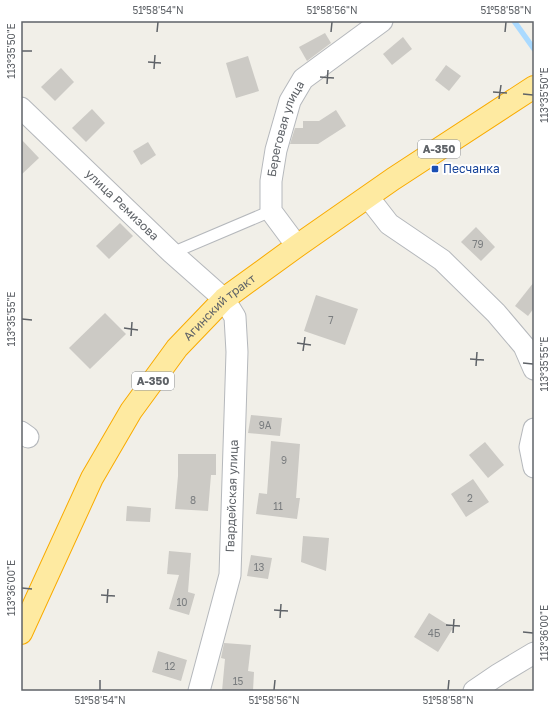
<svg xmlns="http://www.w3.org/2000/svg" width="555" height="712" viewBox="0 0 555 712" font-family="'Golos Text',sans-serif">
	<rect width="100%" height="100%" fill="#f1efe8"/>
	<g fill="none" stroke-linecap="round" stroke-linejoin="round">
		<polyline stroke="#aadaff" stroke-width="5.5" points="514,21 534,49"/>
	</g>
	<g fill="#cccac5">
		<polygon points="325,33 331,43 307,61 299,47"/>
		<polygon points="403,37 412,49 392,65 383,54"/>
		<polygon points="248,56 259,91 236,98 226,63"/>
		<polygon points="446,65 461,76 449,91 435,80"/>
		<polygon points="61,68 74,82 55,101 41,87"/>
		<polygon points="92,109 105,123 86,142 72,128"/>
		<polygon points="336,110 346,126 318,144 290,144 295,128 303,128 303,121 319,121"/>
		<polygon points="21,139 39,158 21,175"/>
		<polygon points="148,142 156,155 141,165 133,151"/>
		<polygon points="120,223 133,236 109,259 96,246"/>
		<polygon points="476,227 495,247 481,261 461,242"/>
		<polygon points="534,282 534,308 528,316 515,306"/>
		<polygon points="316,295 358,309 345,345 304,331"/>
		<polygon points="105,313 126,334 90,369 69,348"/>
		<polygon points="251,415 282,418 280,436 248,433"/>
		<polygon points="271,441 300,444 296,498 300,498 297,519 256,514 259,493 267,494"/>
		<polygon points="485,442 504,465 488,478 469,455"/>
		<polygon points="178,454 216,454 216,475 211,475 208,511 175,509 178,476"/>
		<polygon points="473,479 489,502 466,517 451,494"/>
		<polygon points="127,506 151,508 150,522 126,521"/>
		<polygon points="303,536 329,538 326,571 301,562"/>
		<polygon points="169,551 191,553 188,592 195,594 189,615 169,609 179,575 167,574"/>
		<polygon points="251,555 272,558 268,579 247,576"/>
		<polygon points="429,613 453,628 438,652 414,637"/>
		<polygon points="224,643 251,645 248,671 254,672 253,691 222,691 225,659 221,658"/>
		<polygon points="158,651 187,660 181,681 152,672"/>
	</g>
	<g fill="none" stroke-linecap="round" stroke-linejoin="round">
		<g stroke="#b5b8bc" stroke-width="13">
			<polyline id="service" points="172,253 271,211"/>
		</g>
		<g stroke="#b5b8bc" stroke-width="23">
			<g id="minor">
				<path id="s1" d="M21 108 172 253 224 299 235 317 237 352 230 575 199 691"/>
				<polyline points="368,197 389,224 442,260 496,313 524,346 534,369"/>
				<path id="s2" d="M297 246 271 211V181L276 150 290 101 303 79 382 21"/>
				<polyline points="534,429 530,447 534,467"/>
				<polyline points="21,432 28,437"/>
				<polyline points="474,691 499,674 534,653"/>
			</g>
		</g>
		<g stroke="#f9ab00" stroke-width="24">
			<g id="trunk">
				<path id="s3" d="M21 633 92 478 131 411 177 348 224 299 297 246 393 179 534 87"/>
			</g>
		</g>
		<use href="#service" stroke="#fff" stroke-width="11"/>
		<use href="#minor" stroke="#fff" stroke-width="21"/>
		<use href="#trunk" stroke="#feeaa1" stroke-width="22"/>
	</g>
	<path fill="none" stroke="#5f6368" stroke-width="1.5" d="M157 32 158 22M331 32 332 22M505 32 506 22M22 51H32M148 62 161 63M154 69 155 55M320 77 334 78M327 84 328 70M493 92 507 93M523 94 533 95M499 99 501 85M22 319 32 320M124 328 138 330M131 336 132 322M297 343 311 345M303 351 305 337M470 359 484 360M523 363 533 364M476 366 477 352M22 588 32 589M101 595 115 596M107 603 108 589M274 610 288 611M280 618 281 604M446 625 460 626M523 632 533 633M453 633 454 619M100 690V680M274 690 275 680M448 690 449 680"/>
	<rect fill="#1a4fb4" stroke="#fff" stroke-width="1.5" x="431" y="165" width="8" height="8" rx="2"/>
	<g text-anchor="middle" stroke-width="4" stroke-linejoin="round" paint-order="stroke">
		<g font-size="10" fill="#7a7d7f">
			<text x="478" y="248">79</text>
			<text x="331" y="324">7</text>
			<text x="265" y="429">9А</text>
			<text x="284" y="464">9</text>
			<text x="470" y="502">2</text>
			<text x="193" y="504">8</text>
			<text x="278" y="510">11</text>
			<text x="259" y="571">13</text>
			<text x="182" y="606">10</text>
			<text x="434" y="637">4Б</text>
			<text x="170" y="670">12</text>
			<text x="238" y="685">15</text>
		</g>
		<g fill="#fff" stroke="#8f9295" stroke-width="1">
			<rect x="418" y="140" width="42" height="18" rx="3"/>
			<rect x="132" y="372" width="42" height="18" rx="3"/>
		</g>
		<g font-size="11" font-weight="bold" fill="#5f6368">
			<text x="439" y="153">А-350</text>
			<text x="153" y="385">А-350</text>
		</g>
		<g font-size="12" fill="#5f6368" stroke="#fff">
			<text dy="4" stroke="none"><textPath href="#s2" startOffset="128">Береговая улица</textPath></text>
			<text dy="4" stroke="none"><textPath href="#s1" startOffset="140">улица Ремизова</textPath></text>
			<text dy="4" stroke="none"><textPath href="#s3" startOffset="385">Агинский тракт</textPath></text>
			<text transform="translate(232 496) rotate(-88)" y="4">Гвардейская улица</text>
		</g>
		<g font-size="12" fill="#164399" stroke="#fff" text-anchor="start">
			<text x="443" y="173">Песчанка</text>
		</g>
	</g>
	<rect width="555" height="712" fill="none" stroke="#ffffff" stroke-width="44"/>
	<rect x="22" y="22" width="511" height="668" fill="none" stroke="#5f6368" stroke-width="1.5"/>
	<g font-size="10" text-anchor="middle" fill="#5f6368">
		<text x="158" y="14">51°58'54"N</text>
		<text x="332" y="14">51°58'56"N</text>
		<text x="506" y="14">51°58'58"N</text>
		<text transform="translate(11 51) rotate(-90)" y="4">113°35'50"E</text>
		<text transform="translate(544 95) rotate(-90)" y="4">113°35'50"E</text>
		<text transform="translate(11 319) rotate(-90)" y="4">113°35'55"E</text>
		<text transform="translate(544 364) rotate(-90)" y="4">113°35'55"E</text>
		<text transform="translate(11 588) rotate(-90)" y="4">113°36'00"E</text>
		<text transform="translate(544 633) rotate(-90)" y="4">113°36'00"E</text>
		<text x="100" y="704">51°58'54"N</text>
		<text x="274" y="704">51°58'56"N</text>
		<text x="448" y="704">51°58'58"N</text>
	</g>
</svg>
